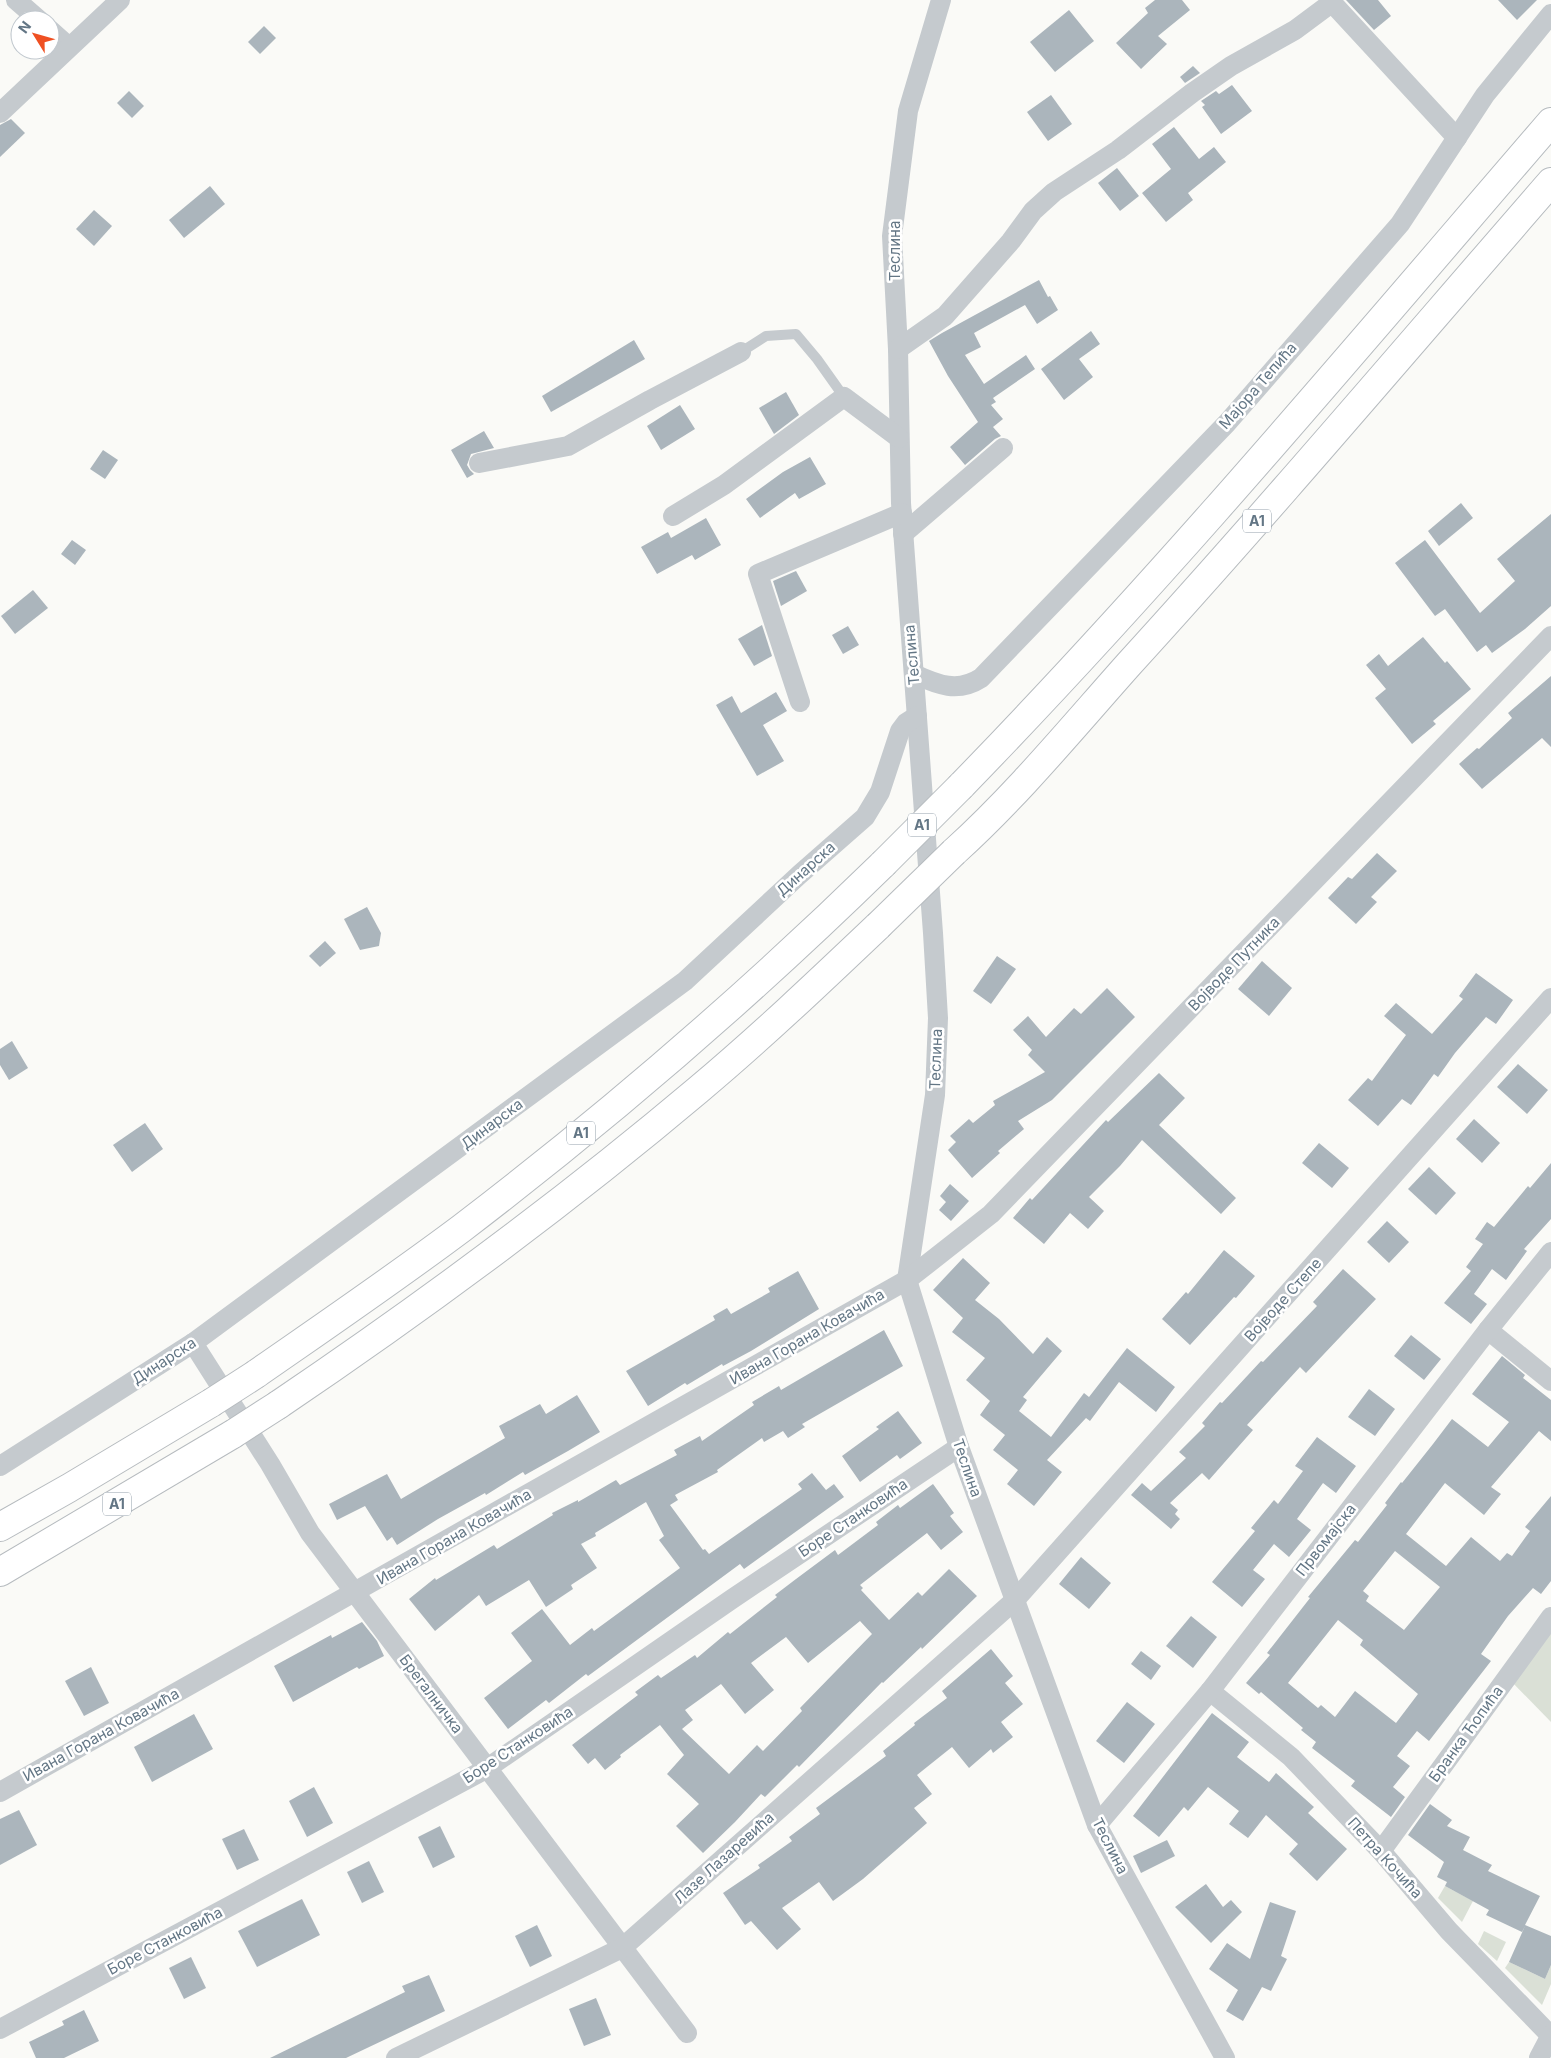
<svg xmlns="http://www.w3.org/2000/svg" width="1551" height="2058" viewBox="0 0 1551 2058" font-family="Inter,sans-serif">
	<rect width="100%" height="100%" fill="#fafaf7"/>
	<g fill="#dae0d6">
		<polygon points="1551,1620 1551,1722 1509,1679"/>
		<polygon points="1445,1886 1473,1901 1462,1922 1438,1898"/>
		<polygon points="1484,1931 1506,1942 1497,1961 1478,1944"/>
		<polygon points="1509,1962 1545,1979 1551,1965 1551,1984 1542,2005 1505,1968"/>
	</g>
	<g fill="#abb5bc" fill-rule="evenodd">
		<polygon points="1155,0 1182,0 1190,10 1158,36 1167,44 1141,69 1116,43 1148,13 1145,8"/>
		<polygon points="1346,0 1378,0 1391,16 1374,30"/>
		<polygon points="1498,0 1537,0 1517,20"/>
		<polygon points="1069,10 1094,41 1055,72 1030,42"/>
		<polygon points="264,26 276,38 260,54 248,42"/>
		<polygon points="1193,66 1200,73 1185,83 1180,77"/>
		<polygon points="1232,85 1252,111 1221,134 1202,107 1205,105 1201,101 1216,91 1219,94"/>
		<polygon points="129,91 144,106 132,118 117,103"/>
		<polygon points="1051,95 1072,124 1048,141 1027,112"/>
		<polygon points="11,119 25,133 0,157 0,125"/>
		<polygon points="1174,127 1199,159 1214,147 1226,162 1188,193 1193,200 1166,222 1142,193 1171,169 1152,144"/>
		<polygon points="1117,168 1139,196 1120,211 1098,183"/>
		<polygon points="210,186 225,204 184,238 169,220"/>
		<polygon points="94,210 112,226 94,246 76,229"/>
		<polygon points="1039,280 1048,297 1050,296 1058,310 1037,324 1025,305 974,333 981,347 965,355 984,384 1026,355 1035,369 993,398 996,402 991,405 1003,419 993,427 1001,436 995,439 965,465 950,447 978,422 948,376 929,341 942,333"/>
		<polygon points="1091,331 1100,344 1079,359 1093,377 1064,400 1041,369"/>
		<polygon points="634,340 645,359 551,412 542,396"/>
		<polygon points="786,392 799,415 774,434 759,408"/>
		<polygon points="680,405 695,429 661,450 647,426"/>
		<polygon points="484,431 494,448 471,454 467,465 470,470 474,474 467,478 451,450"/>
		<polygon points="103,450 118,460 105,479 90,469"/>
		<polygon points="810,457 826,484 799,499 795,493 760,518 746,499 783,472"/>
		<polygon points="1461,503 1473,518 1439,546 1428,531"/>
		<polygon points="1551,514 1551,606 1525,629 1492,653 1486,645 1477,652 1445,609 1435,616 1395,563 1425,540 1480,613 1515,581 1497,559"/>
		<polygon points="706,518 721,545 695,560 692,555 657,574 641,547 668,532 671,538"/>
		<polygon points="72,540 86,550 75,565 61,554"/>
		<polygon points="796,571 807,591 781,606 773,581"/>
		<polygon points="33,590 48,608 15,634 1,616"/>
		<polygon points="762,625 772,656 754,666 738,639"/>
		<polygon points="848,626 859,645 843,654 832,635"/>
		<polygon points="1423,637 1445,663 1447,661 1471,689 1433,721 1436,724 1412,744 1375,698 1386,689 1366,665 1379,654 1388,666"/>
		<polygon points="1551,676 1551,747 1542,738 1482,789 1459,764 1477,748 1479,749 1512,718 1508,713"/>
		<polygon points="776,692 787,711 763,725 784,761 757,776 716,705 732,696 741,713"/>
		<polygon points="1377,853 1397,871 1371,897 1377,902 1356,924 1328,898 1348,877 1352,879"/>
		<polygon points="367,907 381,933 379,946 360,950 344,919"/>
		<polygon points="325,941 336,953 320,967 309,956"/>
		<polygon points="997,956 1016,969 991,1004 973,991"/>
		<polygon points="1262,961 1292,988 1269,1016 1238,989"/>
		<polygon points="1476,973 1513,1000 1496,1024 1486,1017 1455,1053 1438,1077 1434,1074 1411,1105 1402,1099 1378,1126 1348,1100 1368,1078 1372,1081 1406,1035 1384,1016 1396,1003 1432,1034 1463,999 1459,996"/>
		<polygon points="1107,988 1135,1017 1052,1100 1018,1121 1024,1129 998,1151 1000,1153 972,1178 948,1150 956,1142 950,1136 969,1119 973,1123 995,1105 993,1101 1045,1072 1028,1055 1032,1050 1013,1030 1028,1016 1046,1037 1074,1008 1081,1014"/>
		<polygon points="12,1041 28,1068 9,1080 0,1065 0,1049"/>
		<polygon points="1518,1064 1548,1090 1527,1114 1497,1087"/>
		<polygon points="1159,1073 1185,1098 1159,1125 1236,1198 1221,1214 1142,1140 1120,1166 1089,1197 1104,1211 1088,1229 1070,1213 1044,1244 1013,1218 1030,1198 1032,1200 1106,1120 1108,1122"/>
		<polygon points="1474,1119 1500,1143 1482,1163 1456,1139"/>
		<polygon points="145,1123 163,1149 132,1172 113,1145"/>
		<polygon points="1319,1143 1349,1168 1332,1188 1302,1163"/>
		<polygon points="1551,1163 1551,1219 1524,1249 1527,1251 1506,1280 1492,1269 1474,1294 1487,1304 1471,1324 1444,1303 1471,1271 1466,1267 1483,1244 1475,1239 1487,1222 1494,1227 1528,1186 1530,1188"/>
		<polygon points="1429,1167 1456,1193 1436,1215 1408,1189"/>
		<polygon points="950,1184 969,1201 951,1221 939,1210 946,1202 940,1196"/>
		<polygon points="1387,1221 1409,1242 1389,1263 1367,1242"/>
		<polygon points="1224,1250 1255,1276 1236,1298 1234,1297 1190,1345 1162,1319 1186,1292 1188,1294"/>
		<polygon points="963,1258 990,1283 975,1300 999,1319 1033,1354 1047,1337 1062,1351 1023,1397 1027,1400 1019,1411 1051,1437 1084,1393 1089,1397 1127,1348 1175,1387 1156,1412 1119,1382 1090,1421 1086,1418 1047,1460 1062,1472 1034,1506 1007,1484 1018,1470 993,1450 1005,1435 980,1415 990,1401 966,1380 985,1358 952,1332 963,1318 933,1290"/>
		<polygon points="1343,1269 1376,1299 1306,1373 1300,1367 1247,1425 1253,1430 1209,1480 1202,1473 1170,1503 1178,1510 1175,1514 1180,1519 1171,1529 1131,1495 1142,1483 1151,1491 1186,1458 1179,1452 1205,1426 1202,1423 1220,1402 1222,1403 1261,1361 1263,1362 1317,1306 1313,1302"/>
		<polygon points="798,1271 819,1309 751,1351 723,1366 722,1364 687,1385 685,1383 648,1406 626,1371 715,1320 713,1316 727,1308 731,1314 770,1292 768,1288"/>
		<polygon points="884,1330 903,1366 802,1424 805,1427 788,1438 783,1431 764,1442 762,1438 717,1470 718,1472 675,1495 678,1500 670,1505 703,1550 705,1549 709,1554 802,1489 798,1484 812,1473 826,1490 834,1484 844,1497 744,1569 740,1564 588,1676 586,1674 549,1703 546,1700 508,1729 484,1698 532,1661 511,1633 542,1609 570,1645 592,1628 594,1631 680,1568 659,1540 664,1536 646,1502 595,1533 596,1536 581,1544 597,1568 571,1585 573,1589 546,1607 529,1580 486,1606 479,1595 435,1631 409,1599 435,1578 436,1580 494,1545 497,1549 553,1515 552,1513 578,1500 578,1502 616,1480 620,1485 677,1455 674,1450 700,1436 702,1441 754,1405 752,1402 779,1386 781,1390"/>
		<polygon points="1411,1335 1441,1359 1424,1380 1394,1356"/>
		<path d="M1502 1356 1525 1375 1523 1378 1551 1400V1441L1539 1431 1491 1487 1501 1494 1484 1515 1445 1483 1406 1534 1446 1566 1471 1537 1500 1561 1507 1553 1512 1556 1530 1531 1525 1527 1551 1496V1581L1541 1594 1533 1588 1508 1616 1481 1654 1491 1661 1429 1741 1417 1731 1397 1756 1410 1766 1393 1787 1405 1797 1391 1817 1351 1786 1355 1781 1312 1748 1316 1742 1301 1730 1303 1728 1261 1692 1259 1694 1246 1683 1270 1655 1267 1653 1310 1598 1308 1597 1355 1540 1358 1542 1387 1505 1385 1503 1401 1482 1402 1483 1433 1444 1452 1419 1488 1447 1509 1422 1472 1394ZM1395 1551 1440 1587 1404 1630 1366 1601 1369 1596 1363 1591ZM1338 1620 1363 1640 1360 1645 1418 1694 1396 1723 1355 1691 1335 1717 1321 1705 1318 1708 1288 1683Z"/>
		<polygon points="1369,1389 1395,1409 1375,1436 1348,1417"/>
		<polygon points="577,1395 600,1432 568,1451 525,1475 523,1472 486,1495 485,1493 438,1519 397,1545 392,1537 387,1541 365,1506 337,1520 329,1504 387,1474 401,1499 505,1438 499,1426 540,1404 546,1414"/>
		<polygon points="898,1411 922,1443 900,1459 897,1455 860,1482 842,1456 879,1429 876,1427"/>
		<polygon points="1317,1437 1356,1466 1336,1493 1323,1483 1297,1519 1311,1530 1289,1557 1274,1544 1253,1570 1265,1579 1242,1607 1212,1582 1255,1531 1251,1528 1274,1500 1278,1504 1303,1471 1295,1466"/>
		<path d="M933 1484 954 1513 950 1516 963 1532 941 1550 927 1533 860 1585 863 1588 861 1590 889 1620 918 1592 922 1596 949 1569 977 1596 922 1649 921 1647 883 1683 882 1682 799 1767 797 1765 765 1797 761 1794 735 1822 703 1853 676 1826 699 1804 667 1774 684 1755 660 1725 620 1755 621 1757 605 1770 595 1758 588 1764 572 1745 638 1695 635 1692 658 1675 661 1678 695 1655 697 1658 728 1632 730 1634 777 1597 775 1595 796 1579 835 1550 838 1555 878 1525 876 1522 898 1505 900 1508ZM860 1621 872 1634 800 1708 802 1711 763 1751 757 1745 729 1774 682 1729 693 1720 685 1710 721 1684 745 1714 774 1690 751 1663 786 1637 808 1663Z"/>
		<polygon points="1081,1557 1111,1583 1089,1609 1059,1584"/>
		<polygon points="1191,1616 1217,1637 1193,1668 1166,1646"/>
		<polygon points="362,1622 377,1641 384,1656 359,1669 357,1667 293,1702 274,1666 331,1635 332,1638"/>
		<polygon points="991,1649 1013,1676 1005,1683 1023,1704 1001,1722 1013,1737 993,1753 991,1749 969,1768 952,1747 917,1775 932,1794 914,1808 927,1823 863,1879 833,1901 819,1882 782,1908 801,1929 777,1950 751,1921 745,1925 723,1893 760,1868 758,1865 792,1841 789,1837 820,1814 816,1808 886,1756 883,1751 915,1725 914,1723 947,1698 942,1691"/>
		<polygon points="1141,1651 1161,1666 1151,1680 1131,1664"/>
		<polygon points="91,1667 109,1703 84,1716 65,1681"/>
		<polygon points="1127,1702 1155,1724 1124,1763 1096,1741"/>
		<polygon points="1212,1713 1249,1742 1237,1757 1269,1782 1276,1773 1314,1807 1308,1813 1347,1849 1317,1881 1289,1854 1298,1844 1266,1815 1248,1838 1229,1824 1239,1811 1208,1787 1188,1811 1184,1807 1159,1837 1133,1816"/>
		<polygon points="194,1714 213,1749 152,1782 134,1747"/>
		<polygon points="314,1787 333,1823 307,1837 289,1801"/>
		<polygon points="1430,1804 1452,1820 1447,1826 1470,1837 1463,1850 1492,1865 1488,1871 1540,1896 1525,1925 1551,1936 1551,1965 1545,1979 1509,1962 1525,1926 1522,1932 1486,1915 1489,1910 1445,1886 1447,1882 1437,1877 1444,1862 1408,1835"/>
		<polygon points="19,1810 37,1845 0,1865 0,1819"/>
		<polygon points="440,1826 455,1857 433,1868 418,1837"/>
		<polygon points="244,1829 259,1860 237,1870 222,1839"/>
		<polygon points="1167,1840 1175,1856 1141,1873 1133,1856"/>
		<polygon points="369,1861 384,1892 362,1903 347,1872"/>
		<polygon points="1206,1884 1223,1907 1231,1900 1242,1912 1211,1943 1175,1907"/>
		<polygon points="302,1899 320,1935 257,1967 238,1931"/>
		<polygon points="1270,1902 1296,1911 1281,1956 1287,1959 1271,1991 1262,1987 1243,2021 1226,2011 1238,1990 1209,1969 1227,1943 1250,1959"/>
		<polygon points="537,1925 552,1956 530,1967 515,1936"/>
		<polygon points="191,1957 206,1988 184,1999 169,1968"/>
		<polygon points="429,1975 445,2011 346,2058 270,2058 405,1992 402,1986"/>
		<polygon points="596,1998 611,2035 584,2046 569,2009"/>
		<polygon points="84,2010 99,2041 64,2058 36,2058 29,2042 64,2025 62,2021"/>
	</g>
	<g fill="none" stroke-linecap="round" stroke-linejoin="round">
		<g stroke="#b6bbbf" stroke-width="30">
			<g id="highway">
				<path d="M961 786C1168 573 1358 346 1551 122"/>
				<path d="M954 852C1017 795 1072 728 1129 664 1273 506 1411 343 1551 182"/>
				<path d="M256 1374C325 1326 394 1279 462 1228 610 1115 750 994 883 864"/>
				<path d="M278 1405C423 1307 564 1203 698 1090 760 1038 819 982 878 926"/>
				<polyline points="0,1527 69,1488 211,1403"/>
				<polyline points="0,1572 233,1434"/>
			</g>
		</g>
		<polyline stroke="#c5cace" stroke-width="10" points="741,352 766,336 796,334 817,359 844,397"/>
		<g stroke="#c5cace" stroke-width="20">
			<polyline points="16,0 39,20"/>
			<polyline points="941,0 908,111 892,236 898,349 901,503 933,933 938,1018 935,1095 907,1280 959,1447 1097,1825 1225,2058"/>
			<polyline points="50,30 69,47"/>
			<polyline points="0,113 120,0"/>
			<polyline points="898,349 945,316 1011,241 1033,211 1054,192 1118,150 1192,93 1231,66 1295,30 1330,4 1336,7 1457,138"/>
			<polyline points="479,463 568,446 650,400 741,352"/>
			<polyline points="673,516 724,485 844,397 899,438"/>
			<polyline points="903,534 1003,448"/>
			<path d="M914 674C938 685 958 693 981 678L1227 423 1400 224 1485 95 1551 14"/>
			<polyline points="800,702 758,574 902,513"/>
			<polyline points="1488,1330 1551,1381"/>
			<polyline points="193,1343 270,1464 310,1533 687,2033"/>
			<polyline points="0,1466 193,1343 685,981 799,875 865,817 880,792 900,731 906,723 917,716"/>
			<polyline points="1210,1691 1291,1757 1381,1851 1449,1931 1551,2036"/>
			<polyline points="0,1792 907,1280 991,1214 1551,636"/>
			<polyline points="1097,1825 1210,1691 1488,1330 1551,1252"/>
			<polyline points="1381,1851 1551,1617"/>
			<polyline points="0,2029 486,1769 732,1599 959,1447"/>
			<polyline points="396,2058 622,1948 1014,1601 1551,998"/>
			<polyline points="1539,2058 1551,2035"/>
		</g>
		<use href="#highway" stroke="#fff" stroke-width="28"/>
		<g stroke="#b6bbbf" stroke-width="30" stroke-linecap="butt">
			<g id="highway-bridge">
				<polyline points="883,864 961,786"/>
				<polyline points="878,926 954,852"/>
				<polyline points="211,1403 256,1374"/>
				<polyline points="233,1434 278,1405"/>
			</g>
		</g>
		<use href="#highway-bridge" stroke="#fff" stroke-width="28"/>
	</g>
	<g text-anchor="middle" stroke-width="5" stroke-linejoin="round" paint-order="stroke">
		<g fill="#fff" stroke="#929faa" stroke-width="1">
			<rect x="1243" y="509.5" width="28" height="23" rx="4"/>
			<rect x="908" y="813.5" width="28" height="23" rx="4"/>
			<rect x="567" y="1121.5" width="28" height="23" rx="4"/>
			<rect x="103" y="1492.5" width="28" height="23" rx="4"/>
		</g>
		<g font-size="14" font-weight="bold" fill="#637685">
			<text x="1257" y="526">A1</text>
			<text x="922" y="830">A1</text>
			<text x="581" y="1138">A1</text>
			<text x="117" y="1509">A1</text>
		</g>
		<g font-size="15" fill="#637685" stroke="#fff">
			<text transform="translate(895 251) rotate(-90)" y="5">Теслина</text>
			<text transform="translate(1258 386) rotate(-49)" y="5">Мајора Тепића</text>
			<text transform="translate(912 655) rotate(-95)" y="5">Теслина</text>
			<text transform="translate(806 869) rotate(-42)" y="5">Динарска</text>
			<text transform="translate(1234 964) rotate(-46)" y="5">Војводе Путника</text>
			<text transform="translate(936 1059) rotate(-88)" y="5">Теслина</text>
			<text transform="translate(492 1124) rotate(-37)" y="5">Динарска</text>
			<text transform="translate(1283 1300) rotate(-48)" y="5">Војводе Степе</text>
			<text transform="translate(807 1337) rotate(-30)" y="5">Ивана Горана Ковачића</text>
			<text transform="translate(164 1361) rotate(-33)" y="5">Динарска</text>
			<text transform="translate(967 1468) rotate(71)" y="5">Теслина</text>
			<text transform="translate(853 1518) rotate(-34)" y="5">Боре Станковића</text>
			<text transform="translate(454 1537) rotate(-30)" y="5">Ивана Горана Ковачића</text>
			<text transform="translate(1326 1540) rotate(-52)" y="5">Првомајска</text>
			<text transform="translate(431 1694) rotate(53)" y="5">Брегалничка</text>
			<text transform="translate(1466 1734) rotate(-54)" y="5">Бранка Ћопића</text>
			<text transform="translate(101 1735) rotate(-29)" y="5">Ивана Горана Ковачића</text>
			<text transform="translate(518 1745) rotate(-33)" y="5">Боре Станковића</text>
			<text transform="translate(1110 1846) rotate(63)" y="5">Теслина</text>
			<text transform="translate(724 1858) rotate(-42)" y="5">Лазе Лазаревића</text>
			<text transform="translate(1385 1858) rotate(48)" y="5">Петра Кочића</text>
			<text transform="translate(165 1941) rotate(-28)" y="5">Боре Станковића</text>
		</g>
	</g>
	<g transform="translate(35 35) rotate(307)"><circle r="24" fill="#ffffff" stroke="#c1c8ce"/>
	<path d="M0-4L9 19L0 12L-9 19Z" fill="#ef5022"/>
	<text y="-8" font-size="14" font-weight="bold" text-anchor="middle" fill="#637685">N</text>
	</g>
</svg>
